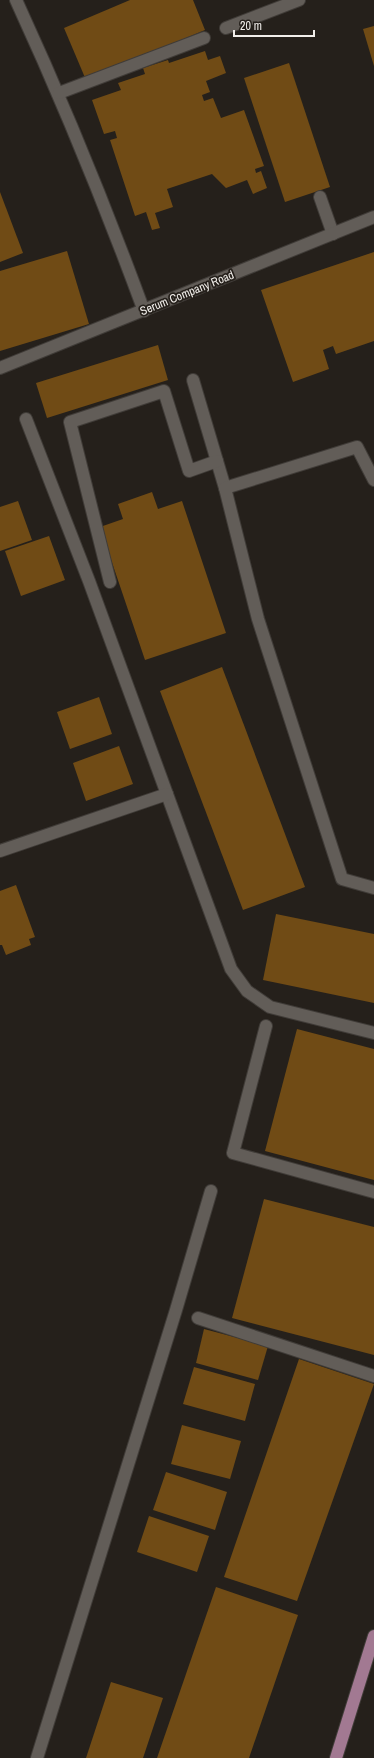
<svg xmlns="http://www.w3.org/2000/svg" width="374" height="1758" viewBox="0 0 374 1758" font-family="'Archivo Narrow',sans-serif">
	<rect width="100%" height="100%" fill="#25201b"/>
	<g fill="#704b15">
		<polygon points="130,0 193,0 205,30 86,80 64,28"/>
		<polygon points="374,26 374,66 363,29"/>
		<polygon points="205,51 208,60 220,56 226,73 206,81 210,92 202,95 204,101 213,98 221,118 244,110 264,166 255,169 256,173 261,171 267,188 253,194 247,180 226,188 212,174 167,189 173,207 155,213 160,228 152,230 146,212 135,216 110,140 117,138 115,131 104,134 92,100 121,90 118,83 145,74 143,68 168,60 169,63"/>
		<polygon points="289,63 330,187 285,202 244,78"/>
		<polygon points="0,192 23,253 0,262"/>
		<polygon points="67,251 89,324 0,351 0,271"/>
		<polygon points="374,252 374,341 336,354 333,346 323,350 329,369 293,382 261,290"/>
		<polygon points="158,345 168,380 47,418 36,383"/>
		<polygon points="152,492 158,509 182,501 226,633 145,660 100,527 123,519 118,504"/>
		<polygon points="18,501 32,540 0,551 0,507"/>
		<polygon points="49,536 65,580 21,596 5,551"/>
		<polygon points="222,667 305,887 243,910 160,691"/>
		<polygon points="99,697 112,734 70,749 57,712"/>
		<polygon points="119,746 133,784 86,801 73,763"/>
		<polygon points="16,885 35,937 29,939 31,945 6,955 2,945 0,945 0,891"/>
		<polygon points="276,914 374,934 374,1003 263,980"/>
		<polygon points="297,1029 374,1049 374,1180 265,1151"/>
		<polygon points="264,1199 374,1227 374,1355 232,1318"/>
		<polygon points="204,1329 268,1346 258,1380 196,1363"/>
		<polygon points="299,1359 374,1384 297,1601 224,1577"/>
		<polygon points="194,1367 255,1384 245,1421 183,1404"/>
		<polygon points="182,1425 241,1441 230,1479 171,1464"/>
		<polygon points="166,1472 227,1492 215,1530 153,1510"/>
		<polygon points="149,1516 209,1536 197,1572 137,1552"/>
		<polygon points="216,1587 298,1615 249,1758 157,1758"/>
		<polygon points="111,1682 163,1698 143,1758 86,1758"/>
	</g>
	<g fill="none" stroke-linecap="round" stroke-linejoin="round">
		<g stroke="#403c38" stroke-width="14">
			<g id="minor">
				<path d="M16 0C63 102 105 205 144 311"/>
				<polyline points="226,28 299,0"/>
				<polyline points="59,93 204,38"/>
				<polyline points="320,197 333,234"/>
				<polyline points="0,368 374,217"/>
				<polyline points="193,380 225,488"/>
				<polyline points="26,419 89,581 231,969 247,991 270,1007 374,1033"/>
				<polyline points="374,480 357,447 225,488 258,619 342,879 374,888"/>
				<polyline points="110,582 70,422 164,391 189,471 217,461"/>
				<polyline points="0,851 167,794"/>
				<polyline points="266,1026 233,1153 374,1192"/>
				<polyline points="198,1318 374,1376"/>
				<polyline points="37,1758 176,1310 211,1191"/>
			</g>
		</g>
		<g stroke="#403c38" stroke-width="14">
			<polyline id="major" points="336,1758 374,1636"/>
		</g>
		<use href="#minor" stroke="#625d58" stroke-width="12"/>
		<use href="#major" stroke="#a27992" stroke-width="12"/>
	</g>
	<g text-anchor="middle" stroke-width="3.5" stroke-linejoin="round" paint-order="stroke">
		<g font-size="12" fill="#f2efeb" stroke="#25201b">
			<text transform="translate(187 293) rotate(-22)" y="4">Serum Company Road</text>
		</g>
	</g>
	<path d="M234 30v6h80v-6" fill="none" stroke="#f2efeb" stroke-width="2"/>
	<text x="240" y="30" font-size="12" fill="#f2efeb" stroke="#25201b" stroke-width="3" paint-order="stroke">20 m</text>
</svg>
